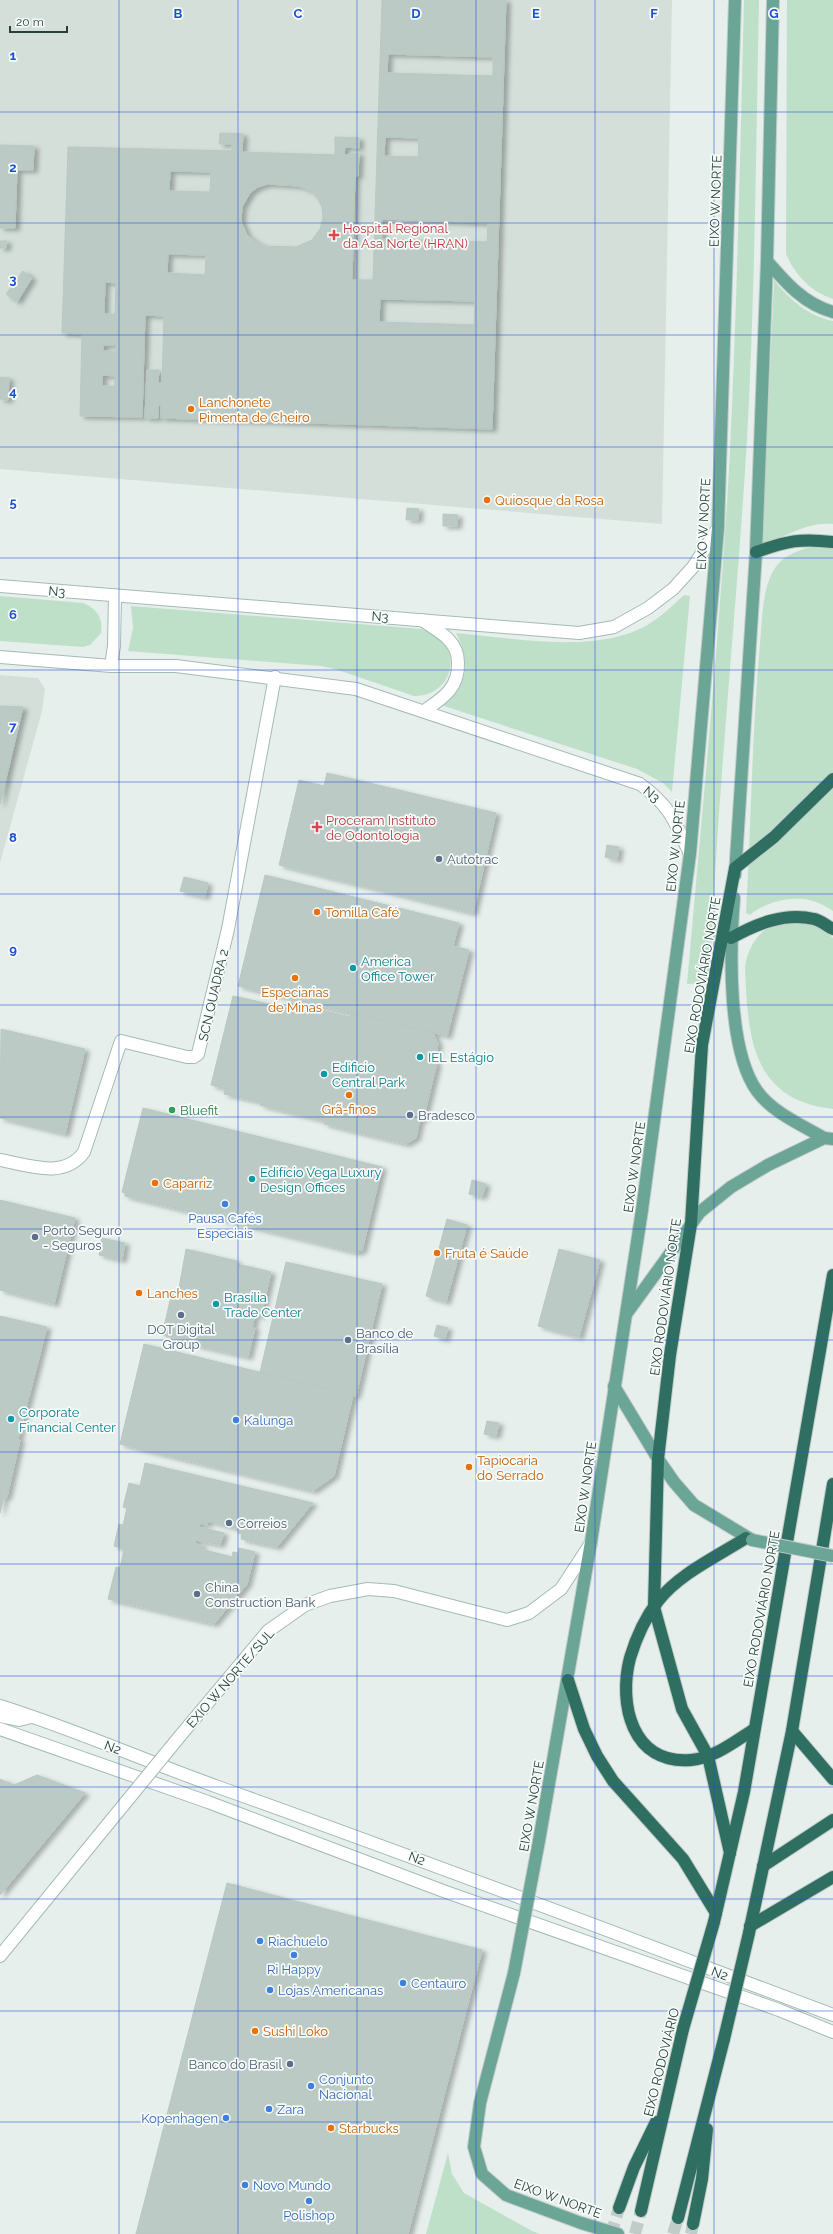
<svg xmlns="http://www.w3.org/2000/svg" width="833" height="2234" viewBox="0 0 833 2234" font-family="Raleway,sans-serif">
	<defs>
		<filter id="shadow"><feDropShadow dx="4.5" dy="2.5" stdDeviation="2" flood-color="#0004"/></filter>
	</defs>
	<rect width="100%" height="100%" fill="#e6efeb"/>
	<g fill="#d4dfda">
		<polygon points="0,0 672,0 662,524 0,469"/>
		<polygon points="0,675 38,678 45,689 42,711 0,863"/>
	</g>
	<g fill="#bfe0c8">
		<path d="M744 0H759C756 147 755 294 747 440 736 621 716 802 710 983L687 984C702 813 719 642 729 470 737 314 740 157 744 0Z"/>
		<path d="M787 0H833V299C810 291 796 276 786 254Z"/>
		<path d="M774 280C790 300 808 316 833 321V524C807 522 784 536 762 548Z"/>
		<path d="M811 547 833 548V911C828 908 822 904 816 902 797 894 765 901 750 915L746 913C751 824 752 733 760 644 762 622 762 593 772 573 781 556 794 552 811 547Z"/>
		<path d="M684 595 690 596 672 792 663 783 637 769 441 705C470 688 470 659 456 633 514 638 598 655 649 624 662 616 673 605 684 595Z"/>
		<path d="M0 596 83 603C97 609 103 617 101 633L90 645 83 647 0 641Z"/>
		<path d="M131 606 422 629C464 639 458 696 414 696L338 670 321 666 128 651 133 628Z"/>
		<path d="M800 921 819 926 833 938V1109C751 1100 748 1036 745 970 745 953 757 930 775 925 783 922 792 922 800 921Z"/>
		<polygon points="448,2153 452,2174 464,2193 532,2231 540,2234 426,2234"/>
	</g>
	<g fill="#bbcac4" stroke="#b8c9c2" fill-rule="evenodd" filter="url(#shadow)">
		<path d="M382 0H506L492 429 161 418V405L158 406V418H145L147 370H159L158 383H162L164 316 145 315 142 417 80 416 82 334 62 333 68 147 232 151V144H219L220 133 243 134 242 152 335 155V137L359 138V148L345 147 344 155 359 153 358 176H355L352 280H373ZM388 54 493 57V76L387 73ZM385 137 419 138 418 157 384 156ZM170 171 211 172 210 192 169 191ZM268 184 299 186 311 191 318 199 322 207 323 218 320 229 312 240 296 247 265 246 256 242 247 235 241 221 242 207 250 193 258 187ZM382 219 488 223 487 242 382 239ZM168 254 206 255 205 275 167 273ZM105 282 116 283 115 314H104ZM380 299 475 301 474 325 379 322ZM103 345H116V352L103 351ZM102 375 115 376V386H102Z"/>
		<polygon points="0,145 34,146 33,170 17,170 15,228 0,228"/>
		<polygon points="0,241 7,241 6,248 0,248"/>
		<polygon points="23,271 32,278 17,302 6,294"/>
		<polygon points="0,377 9,378 8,400 0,399"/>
		<polygon points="407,508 419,509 418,520 406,520"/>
		<polygon points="443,514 458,515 457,526 443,526"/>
		<polygon points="0,706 23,707 0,804"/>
		<polygon points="327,773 496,813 473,913 279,865 299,780 324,786"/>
		<polygon points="607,845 619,847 617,860 605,857"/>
		<polygon points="265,875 459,923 453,946 469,950 447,1036 238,986"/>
		<polygon points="184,877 208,883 205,897 180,891"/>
		<polygon points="233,996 288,1008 289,1002 350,1017 351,1013 433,1033 438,1044 434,1062 437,1063 423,1120 420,1119 416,1138 406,1144 324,1124 325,1121 260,1105 261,1102 224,1094 225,1089 211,1085"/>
		<polygon points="1,1029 85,1049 65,1134 0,1118"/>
		<polygon points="143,1108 382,1167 362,1251 359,1250 358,1253 125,1196 125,1193 122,1192"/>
		<polygon points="472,1180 486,1184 482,1197 469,1194"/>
		<polygon points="0,1200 75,1218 54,1304 0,1290"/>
		<polygon points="447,1219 467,1225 446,1302 426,1296"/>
		<polygon points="102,1238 125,1243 122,1260 99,1255"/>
		<polygon points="186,1249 237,1261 237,1267 241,1268 242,1265 271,1272 261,1316 255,1314 252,1328 255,1328 248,1357 195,1345 196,1343 162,1335 172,1292 178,1294"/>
		<polygon points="559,1249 600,1260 579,1337 538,1326"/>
		<polygon points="286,1262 382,1284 356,1396 260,1372"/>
		<polygon points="0,1316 47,1327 18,1439 20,1440 7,1497 4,1497 0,1513"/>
		<polygon points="437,1325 448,1328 445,1339 434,1336"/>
		<polygon points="144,1344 353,1395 334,1476 313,1491 120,1444"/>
		<polygon points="487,1421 499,1423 496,1436 484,1434"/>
		<polygon points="145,1463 313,1503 277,1547 241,1539 242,1534 238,1533 239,1529 208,1521 207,1525 200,1523 199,1527 224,1533 220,1545 196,1540 195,1544 202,1545 201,1549 232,1557 233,1552 238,1553 239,1548 255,1552 247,1584 214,1624 108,1599 116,1567 120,1568 124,1549 114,1546 119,1524 123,1525 127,1508 123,1507 129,1483 140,1486"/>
		<polygon points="37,1775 85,1793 0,1895 0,1779 14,1785"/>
		<polygon points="227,1883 482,1950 408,2234 136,2234"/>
	</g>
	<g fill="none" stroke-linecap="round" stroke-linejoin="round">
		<g stroke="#bfccc8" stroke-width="12" stroke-dasharray="12 6" stroke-linecap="butt">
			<polyline points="611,2234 619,2208"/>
			<polyline points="635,2234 641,2211"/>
			<polyline points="673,2234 678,2218"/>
			<polyline points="691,2234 693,2224"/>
		</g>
		<g stroke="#a4bbb3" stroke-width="14">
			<g id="secondary">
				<polyline points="0,586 579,633 614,627 648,608 673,589 693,567 718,528"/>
				<path d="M422 620C430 626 442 632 449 640 456 647 458 654 458 663 459 688 443 698 424 711"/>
				<path d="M0 657 111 666H176L356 689 640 784C671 807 674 820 690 854"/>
				<polyline points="111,666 114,646 115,596"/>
				<path d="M0 1160C28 1165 64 1180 84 1152L121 1041 187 1057H194L198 1054 228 929 275 677"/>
				<path d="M0 1706C74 1729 145 1761 218 1787 424 1860 628 1938 833 2015"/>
				<polyline points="0,1716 19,1720 31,1717"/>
				<polyline points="0,1729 208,1802 446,1892 779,2010 833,2032"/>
				<polyline points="180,1736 268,1631 305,1605 330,1596 368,1589 394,1591 507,1620 529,1613 561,1589 591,1543"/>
				<polyline points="0,1956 108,1824"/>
			</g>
		</g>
		<g stroke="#c2cac8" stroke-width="14">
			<g id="primary">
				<path d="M767 261C786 283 804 304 833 312"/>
				<polyline points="735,875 756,552 767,261 773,0"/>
				<path d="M734 898C730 949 727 1049 757 1091 773 1113 802 1125 824 1138"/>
				<polyline points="627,1313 700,1212 731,1187 768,1165 824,1138 833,1139"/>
				<polyline points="614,1386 658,1459 674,1482 694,1505 752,1540"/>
				<polyline points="539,1841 591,1542 642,1210 690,854 718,528 735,0"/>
				<polyline points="514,1973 480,2103 474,2147 482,2174 506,2195 581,2223 618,2234"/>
			</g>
		</g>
		<g stroke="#c2cac8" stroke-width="14">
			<g id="highway">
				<path d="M756 552C787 541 800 538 833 542"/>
				<path d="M731 938C756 924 785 912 814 919 820 920 827 926 833 929"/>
				<path d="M746 1538C716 1557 679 1574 658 1601 645 1618 636 1638 630 1658 618 1704 632 1765 691 1760 714 1758 734 1742 753 1730"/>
				<polyline points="568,1680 584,1729 597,1756 613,1781 683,1859 716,1913"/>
				<polyline points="792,1731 833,1779"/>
				<polyline points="730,1853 708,1756 682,1709 654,1607 658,1459 670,1355 691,1224 702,1045 735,868 774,837 833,779"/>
				<polyline points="763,1866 833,1820"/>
				<polyline points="714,1922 744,1792 833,1275"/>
				<polyline points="750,1926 833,1877"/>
				<polyline points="749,1933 792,1731 833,1484"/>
				<polyline points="619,2208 634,2167 656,2122"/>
				<polyline points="641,2211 683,2029"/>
				<polyline points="678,2218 724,2039"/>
				<polyline points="693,2224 702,2179 707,2129"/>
			</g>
		</g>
		<use href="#secondary" stroke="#fff" stroke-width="12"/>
		<use href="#primary" stroke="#6aa596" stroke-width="12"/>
		<use href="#highway" stroke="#2f6f62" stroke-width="12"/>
		<g stroke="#a4bbb3" stroke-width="14" stroke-linecap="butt">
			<polyline id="secondary-bridge" points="108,1824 180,1736"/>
		</g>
		<g stroke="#c2cac8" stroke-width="14" stroke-linecap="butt">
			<g id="primary-bridge">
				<polyline points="752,1540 833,1556"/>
				<polyline points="514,1973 539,1841"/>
			</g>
		</g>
		<g stroke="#c2cac8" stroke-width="14" stroke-linecap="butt">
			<g id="highway-bridge">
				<polyline points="683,2029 714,1922"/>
				<polyline points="724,2039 749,1933"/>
			</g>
		</g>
		<use href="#secondary-bridge" stroke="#fff" stroke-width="12"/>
		<use href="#primary-bridge" stroke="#6aa596" stroke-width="12"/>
		<use href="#highway-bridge" stroke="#2f6f62" stroke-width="12"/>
	</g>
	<path fill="none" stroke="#1d4ed8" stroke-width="1" stroke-opacity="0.55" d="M119 0V2234M238 0V2234M357 0V2234M476 0V2234M595 0V2234M714 0V2234M0 112H833M0 223H833M0 335H833M0 447H833M0 558H833M0 670H833M0 782H833M0 894H833M0 1005H833M0 1117H833M0 1229H833M0 1340H833M0 1452H833M0 1564H833M0 1676H833M0 1787H833M0 1899H833M0 2011H833M0 2122H833"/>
	<g fill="#e0444e" stroke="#f7fbf9" stroke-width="1.5">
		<path d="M332 229h4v4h4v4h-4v4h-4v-4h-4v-4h4z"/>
		<path d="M315 821h4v4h4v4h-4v4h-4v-4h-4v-4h4z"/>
	</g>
	<g fill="#e8710a" stroke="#f7fbf9" stroke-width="1.5">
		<circle cx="191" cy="409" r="4"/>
		<circle cx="487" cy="500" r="4"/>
		<circle cx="317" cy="912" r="4"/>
		<circle cx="295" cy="978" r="4"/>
		<circle cx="349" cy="1095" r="4"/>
		<circle cx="155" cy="1183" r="4"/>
		<circle cx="437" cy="1253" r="4"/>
		<circle cx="139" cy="1293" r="4"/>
		<circle cx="469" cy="1467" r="4"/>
		<circle cx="255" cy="2031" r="4"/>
		<circle cx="331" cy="2128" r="4"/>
	</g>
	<g fill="#5c6f8a" stroke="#f7fbf9" stroke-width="1.5">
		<circle cx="439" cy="859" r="4"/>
		<circle cx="410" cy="1115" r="4"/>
		<circle cx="35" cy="1237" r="4"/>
		<circle cx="181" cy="1315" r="4"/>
		<circle cx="348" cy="1340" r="4"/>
		<circle cx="229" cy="1523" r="4"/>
		<circle cx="197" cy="1594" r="4"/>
		<circle cx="290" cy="2064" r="4"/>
	</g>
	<g fill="#0f9aa8" stroke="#f7fbf9" stroke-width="1.5">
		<circle cx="353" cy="968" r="4"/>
		<circle cx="420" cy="1057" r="4"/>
		<circle cx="324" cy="1074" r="4"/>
		<circle cx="252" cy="1179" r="4"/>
		<circle cx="216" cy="1304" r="4"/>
		<circle cx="11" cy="1419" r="4"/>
	</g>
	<circle fill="#2e9e5b" stroke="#f7fbf9" stroke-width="1.5" cx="172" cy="1110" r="4"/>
	<g fill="#3f7fe0" stroke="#f7fbf9" stroke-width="1.5">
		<circle cx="225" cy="1204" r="4"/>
		<circle cx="236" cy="1420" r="4"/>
		<circle cx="260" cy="1941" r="4"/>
		<circle cx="294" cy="1955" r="4"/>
		<circle cx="403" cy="1983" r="4"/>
		<circle cx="270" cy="1990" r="4"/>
		<circle cx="311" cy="2086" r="4"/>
		<circle cx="269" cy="2109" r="4"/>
		<circle cx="226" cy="2118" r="4"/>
		<circle cx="245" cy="2185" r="4"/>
		<circle cx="309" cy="2201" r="4"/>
	</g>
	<g text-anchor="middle" stroke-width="3.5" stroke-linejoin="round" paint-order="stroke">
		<g font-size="13" fill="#24423a" stroke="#f7fbf9">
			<text transform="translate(715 201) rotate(-88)" y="5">EIXO W NORTE</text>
			<text transform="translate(703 524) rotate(-87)" y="5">EIXO W NORTE</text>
			<text transform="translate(57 591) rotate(5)" y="5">N3</text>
			<text transform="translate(380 616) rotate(4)" y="5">N3</text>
			<text transform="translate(652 794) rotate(39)" y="5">N3</text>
			<text transform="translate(675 846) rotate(-84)" y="5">EIXO W NORTE</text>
			<text transform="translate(702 975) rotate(-80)" y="5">EIXO RODOVIÁRIO NORTE</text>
			<text transform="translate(213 995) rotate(-77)" y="5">SCN QUADRA 2</text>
			<text transform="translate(634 1167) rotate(-82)" y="5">EIXO W NORTE</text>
			<text transform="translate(665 1297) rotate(-82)" y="5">EIXO RODOVIÁRIO NORTE</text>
			<text transform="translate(585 1487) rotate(-82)" y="5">EIXO W NORTE</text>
			<text transform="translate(761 1609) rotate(-80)" y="5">EIXO RODOVIÁRIO NORTE</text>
			<text transform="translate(230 1678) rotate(-49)" y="5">EXIO W NORTE/SUL</text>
			<text transform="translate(113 1747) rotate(21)" y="5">N2</text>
			<text transform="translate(531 1806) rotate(-80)" y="5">EIXO W NORTE</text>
			<text transform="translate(417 1858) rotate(20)" y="5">N2</text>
			<text transform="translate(720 1973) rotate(21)" y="5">N2</text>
			<text transform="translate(661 2062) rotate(-76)" y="5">EIXO RODOVIÁRIO</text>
			<text transform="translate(558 2198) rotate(20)" y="5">EIXO W NORTE</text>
		</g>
		<g font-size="13" fill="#be3a42" stroke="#f7fbf9" text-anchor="start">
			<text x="343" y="233">Hospital Regional<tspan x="343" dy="15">da Asa Norte (HRAN)</tspan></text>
			<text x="326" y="825">Proceram Instituto<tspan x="326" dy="15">de Odontologia</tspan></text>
		</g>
		<g font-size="13" fill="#c56008" stroke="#f7fbf9" text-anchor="start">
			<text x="199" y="407">Lanchonete<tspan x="199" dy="15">Pimenta de Cheiro</tspan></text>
			<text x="495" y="505">Quiosque da Rosa</text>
			<text x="325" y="917">Tomilla Café</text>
			<text x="295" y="997" text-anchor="middle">Especiarias<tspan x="295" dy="15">de Minas</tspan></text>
			<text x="349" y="1114" text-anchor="middle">Grã-finos</text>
			<text x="163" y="1188">Caparriz</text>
			<text x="445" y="1258">Fruta é Saúde</text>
			<text x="147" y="1298">Lanches</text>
			<text x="477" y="1465">Tapiocaria<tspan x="477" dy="15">do Serrado</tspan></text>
			<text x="263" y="2036">Sushi Loko</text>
			<text x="339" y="2133">Starbucks</text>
		</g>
		<g font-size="13" fill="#4e5e75" stroke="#f7fbf9" text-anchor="start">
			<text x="447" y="864">Autotrac</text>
			<text x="418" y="1120">Bradesco</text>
			<text x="43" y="1235">Porto Seguro<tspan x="43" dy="15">- Seguros</tspan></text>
			<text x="181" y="1334" text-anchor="middle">DOT Digital<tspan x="181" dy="15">Group</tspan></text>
			<text x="356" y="1338">Banco de<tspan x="356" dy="15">Brasília</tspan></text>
			<text x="237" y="1528">Correios</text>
			<text x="205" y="1592">China<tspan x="205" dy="15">Construction Bank</tspan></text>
			<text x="282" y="2069" text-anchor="end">Banco do Brasil</text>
		</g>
		<g font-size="13" fill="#0d838f" stroke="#f7fbf9" text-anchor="start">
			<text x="361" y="966">America<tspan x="361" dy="15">Office Tower</tspan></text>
			<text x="428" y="1062">IEL Estágio</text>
			<text x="332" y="1072">Edificio<tspan x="332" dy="15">Central Park</tspan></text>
			<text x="260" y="1177">Edifício Vega Luxury<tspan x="260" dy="15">Design Offices</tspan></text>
			<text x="224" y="1302">Brasília<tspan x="224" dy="15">Trade Center</tspan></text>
			<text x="19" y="1417">Corporate<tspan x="19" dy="15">Financial Center</tspan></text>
		</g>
		<g font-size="13" fill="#27864d" stroke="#f7fbf9" text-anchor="start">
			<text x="180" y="1115">Bluefit</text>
		</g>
		<g font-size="13" fill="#366cbe" stroke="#f7fbf9" text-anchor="start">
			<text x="225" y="1223" text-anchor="middle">Pausa Cafés<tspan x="225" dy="15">Especiais</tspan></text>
			<text x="244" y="1425">Kalunga</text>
			<text x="268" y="1946">Riachuelo</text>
			<text x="294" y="1974" text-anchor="middle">Ri Happy</text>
			<text x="411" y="1988">Centauro</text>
			<text x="278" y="1995">Lojas Americanas</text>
			<text x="319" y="2084">Conjunto<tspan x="319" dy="15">Nacional</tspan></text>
			<text x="277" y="2114">Zara</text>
			<text x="218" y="2123" text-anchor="end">Kopenhagen</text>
			<text x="253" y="2190">Novo Mundo</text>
			<text x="309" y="2220" text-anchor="middle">Polishop</text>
		</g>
	</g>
	<g font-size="13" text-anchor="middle" font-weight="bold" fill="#1d4ed8" stroke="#f7fbf9" stroke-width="3.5" stroke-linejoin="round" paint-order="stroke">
		<text x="178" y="18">B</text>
		<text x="298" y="18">C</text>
		<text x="416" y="18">D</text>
		<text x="536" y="18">E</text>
		<text x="654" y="18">F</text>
		<text x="774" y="18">G</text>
		<text x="13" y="60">1</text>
		<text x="13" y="172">2</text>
		<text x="13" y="284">3</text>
		<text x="13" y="396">4</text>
		<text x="13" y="507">5</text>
		<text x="13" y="619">6</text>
		<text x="13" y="731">7</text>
		<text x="13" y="842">8</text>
		<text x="13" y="954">9</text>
	</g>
	<path d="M10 26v6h57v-6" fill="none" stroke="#24423a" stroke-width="2"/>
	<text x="16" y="26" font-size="12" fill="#24423a" stroke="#f7fbf9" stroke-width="3" paint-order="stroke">20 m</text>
</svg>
